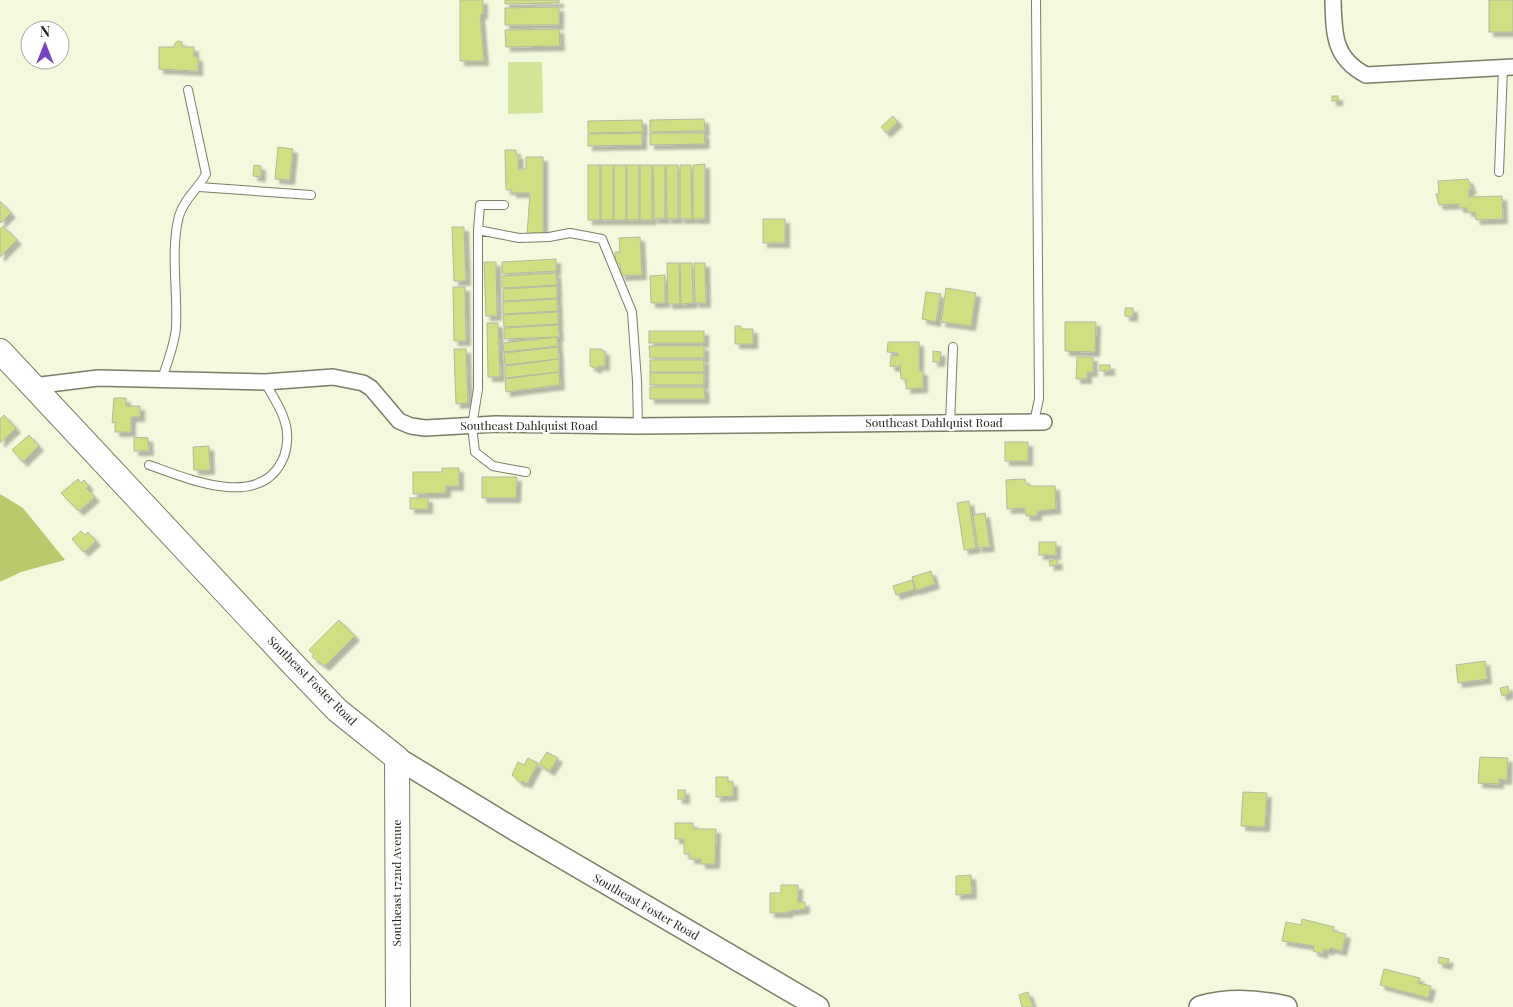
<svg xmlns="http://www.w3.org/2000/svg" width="1513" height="1007" viewBox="0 0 1513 1007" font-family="'Playfair Display',serif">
	<defs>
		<filter id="shadow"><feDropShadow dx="4.5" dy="4.5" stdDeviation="1" flood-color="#0004"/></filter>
	</defs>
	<rect width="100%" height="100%" fill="#f2f9dd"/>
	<polygon fill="#d3e398" points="508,62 542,62 543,113 508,114"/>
	<polygon fill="#b8ca6c" points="0,494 23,508 65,560 21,572 0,582"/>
	<g fill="#cee082" stroke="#b3b99f" filter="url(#shadow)">
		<polygon points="460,0 483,0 483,14 480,15 484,61 460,61"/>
		<polygon points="505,0 559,0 559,3 505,4"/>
		<rect x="1489" y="0" width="24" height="32"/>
		<polygon points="559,7 559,25 505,25 505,8"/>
		<polygon points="559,29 560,46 506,47 505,30"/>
		<polygon points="178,41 182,42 182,47 194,47 194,57 198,57 198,71 159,69 159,47 174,47 175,43"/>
		<rect x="1332" y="96" width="6" height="5"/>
		<polygon points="893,116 898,122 886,133 881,127"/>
		<polygon points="704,119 705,131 650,132 650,120"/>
		<polygon points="642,120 643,132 588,133 588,121"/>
		<polygon points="642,133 642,145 588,146 588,134"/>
		<polygon points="650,133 704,133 705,144 650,145"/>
		<polygon points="278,147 293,149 290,180 275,179"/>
		<polygon points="505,150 516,150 516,155 519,155 518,169 526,169 526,157 543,157 543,235 527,235 530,193 512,193 512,190 506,190"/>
		<polygon points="705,164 705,219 693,219 693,165"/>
		<polygon points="254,165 261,166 261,177 253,176"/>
		<rect x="588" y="165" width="12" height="55"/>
		<rect x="601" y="165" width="12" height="55"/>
		<rect x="614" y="165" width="12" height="55"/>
		<rect x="627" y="165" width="12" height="55"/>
		<rect x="640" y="165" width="12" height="55"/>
		<polygon points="653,165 665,165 665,219 654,219"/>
		<polygon points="666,165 678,165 678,219 667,219"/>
		<polygon points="680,165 691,165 692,219 680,219"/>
		<polygon points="1468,179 1472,189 1469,189 1469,197 1502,196 1503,219 1476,220 1475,212 1467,212 1467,208 1459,208 1459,204 1439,205 1436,194 1439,194 1438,181"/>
		<polygon points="0,201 11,213 1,223 0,222"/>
		<rect x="763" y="219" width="22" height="24"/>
		<polygon points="3,226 17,240 0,257 0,229"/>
		<polygon points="452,227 464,227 466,281 454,281"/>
		<polygon points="640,237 642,275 621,276 620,264 616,264 615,252 620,252 619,238"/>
		<polygon points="556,259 556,271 502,274 502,262"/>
		<polygon points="484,262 496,262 497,316 486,316"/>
		<polygon points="667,263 679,263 680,304 668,304"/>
		<polygon points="680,263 692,263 693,303 681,304"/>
		<polygon points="694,263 705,263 706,303 695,303"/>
		<polygon points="556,273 557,285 502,288 502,276"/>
		<polygon points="665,275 665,303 651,303 650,276"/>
		<polygon points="557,286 557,298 503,301 503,289"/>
		<polygon points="453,287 465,287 466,341 454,341"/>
		<polygon points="946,288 976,293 971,326 941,322"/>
		<polygon points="926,292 941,294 936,322 922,319"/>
		<polygon points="557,299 558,311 503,314 503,302"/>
		<polygon points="1125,308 1133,308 1133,317 1125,316"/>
		<polygon points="558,312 558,324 504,327 503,315"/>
		<polygon points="1065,322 1096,322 1095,352 1065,351"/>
		<polygon points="487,323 498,323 500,377 488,377"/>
		<polygon points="558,325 559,337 504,339 504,328"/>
		<polygon points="735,326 741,326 741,329 753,329 753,344 735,344"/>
		<rect x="649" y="331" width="55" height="12"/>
		<polygon points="557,337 558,346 504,352 503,343"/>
		<polygon points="888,342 919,342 919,371 923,371 923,388 906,389 906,379 901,379 900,364 898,367 890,366 891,356 898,356 898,353 887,352"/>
		<polygon points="649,346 704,346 704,358 650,358"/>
		<polygon points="558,347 559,359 505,365 504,353"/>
		<polygon points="454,349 466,349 468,403 456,404"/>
		<polygon points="590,349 602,349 602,351 605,351 605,366 597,366 597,369 590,366"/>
		<polygon points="933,351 941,352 940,362 933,362"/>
		<polygon points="1077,357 1093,357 1093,372 1087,372 1087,379 1076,379"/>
		<polygon points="559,359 559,372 505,378 505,366"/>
		<rect x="650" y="360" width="54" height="12"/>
		<rect x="1100" y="365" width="10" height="6"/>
		<polygon points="559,372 560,385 506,392 505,379"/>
		<rect x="650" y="373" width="54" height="12"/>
		<polygon points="650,387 704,387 705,399 650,399"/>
		<polygon points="114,398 126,398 126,406 140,406 140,417 131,417 131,432 115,432 115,422 112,423"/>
		<polygon points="4,415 16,428 0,443 0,419"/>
		<polygon points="29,435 39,446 23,462 12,450"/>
		<polygon points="134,437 148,438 149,451 134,451"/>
		<rect x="1005" y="442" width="23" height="19"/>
		<polygon points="209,446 210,470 194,470 193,447"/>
		<polygon points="442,468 459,468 459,486 446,486 446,493 413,494 413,472 442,472"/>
		<polygon points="482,477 517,477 516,498 482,498"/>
		<polygon points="78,479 81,483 84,480 89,486 86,488 95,497 79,511 61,493"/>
		<polygon points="1025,479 1026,484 1031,486 1055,486 1056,509 1037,511 1037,516 1026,516 1025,508 1007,509 1006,480"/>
		<rect x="410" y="498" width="18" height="11"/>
		<polygon points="969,501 976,548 964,550 957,503"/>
		<polygon points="985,513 990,547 978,548 973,515"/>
		<polygon points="81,531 85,535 88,532 96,541 84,552 72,539"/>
		<rect x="1039" y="542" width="17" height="13"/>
		<polygon points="1057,559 1058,565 1050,566 1049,561"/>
		<polygon points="931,571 935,584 916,590 912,577"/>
		<polygon points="912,580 915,589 896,595 893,586"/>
		<polygon points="339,620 355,636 325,666 312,657 314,655 309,650"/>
		<polygon points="1485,661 1487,679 1458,683 1456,665"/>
		<polygon points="1508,686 1509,694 1502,696 1500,688"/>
		<polygon points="547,752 558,758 550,771 539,764"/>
		<polygon points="1480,757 1508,758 1507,780 1499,779 1499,784 1478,783"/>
		<polygon points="528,758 538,763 527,784 522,781 521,783 512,775 518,762 524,765"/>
		<polygon points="716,777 728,777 728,782 733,782 733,796 716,797"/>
		<rect x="678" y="790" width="7" height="9"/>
		<polygon points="1243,792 1267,793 1265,827 1241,826"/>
		<polygon points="675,823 693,823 693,829 716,829 715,864 701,864 701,859 690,859 690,854 684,854 684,839 675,839"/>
		<polygon points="971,875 972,894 956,895 956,876"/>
		<polygon points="781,885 798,885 798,902 805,902 805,909 788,911 788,913 770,913 770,893 781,893"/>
		<polygon points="1302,919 1334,927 1333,931 1346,934 1342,951 1330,948 1329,951 1324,949 1323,954 1313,951 1314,946 1282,941 1286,922 1301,925"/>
		<polygon points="1439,957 1449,959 1447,965 1438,963"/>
		<polygon points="1384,969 1420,978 1418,983 1431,986 1428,998 1380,985"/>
		<polygon points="1028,992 1033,1007 1022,1007 1019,995"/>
	</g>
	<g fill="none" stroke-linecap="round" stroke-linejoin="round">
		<g stroke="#797f66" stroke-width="10">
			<g id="service">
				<polyline points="1499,172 1503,68"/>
				<polyline points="199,187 311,195"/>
				<polyline points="478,230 480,205 504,205"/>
				<path d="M162 379C167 363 175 344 176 327 178 291 170 251 179 216 184 199 198 189 206 174L188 90"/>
				<polyline points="1034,422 1039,399 1036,0"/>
				<polyline points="950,424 953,347"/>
				<path d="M149 465C186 478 258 510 282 461 288 449 289 432 284 419 280 406 271 394 265 382"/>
				<polyline points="526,472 493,466 475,452 472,426 478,389 478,230 519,238 549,237 570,233 602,239 632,312 637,381 638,426"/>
			</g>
		</g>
		<g stroke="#797f66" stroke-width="18">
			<g id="minor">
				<path d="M1333 0C1334 33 1333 58 1366 75L1513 67"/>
				<polyline points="33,386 98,378 265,382 333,377 363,383 371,388 399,421 411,426 425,428 496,424 638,426 1044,422"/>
			</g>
		</g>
		<g stroke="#797f66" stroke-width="24">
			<g id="secondary">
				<polyline points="397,758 517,831 818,1007"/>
				<path d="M1200 1007C1227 999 1259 1001 1286 1007"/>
			</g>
		</g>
		<g stroke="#797f66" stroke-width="26">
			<polyline id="primary" points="0,351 291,662 337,710 397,758 398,1007"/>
		</g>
		<use href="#service" stroke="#fff" stroke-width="8"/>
		<use href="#minor" stroke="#fff" stroke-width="15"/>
		<use href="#secondary" stroke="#fff" stroke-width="21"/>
		<use href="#primary" stroke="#fff" stroke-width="24"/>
	</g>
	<g text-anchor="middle" stroke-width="4.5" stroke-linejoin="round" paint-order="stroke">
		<g font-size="12" fill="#22251b" stroke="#fff">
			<text x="934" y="427">Southeast Dahlquist Road</text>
			<text x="529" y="430">Southeast Dahlquist Road</text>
			<text transform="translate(312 681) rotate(45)" y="4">Southeast Foster Road</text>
			<text transform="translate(397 883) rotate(-90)" y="4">Southeast 172nd Avenue</text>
			<text transform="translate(646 907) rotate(30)" y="4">Southeast Foster Road</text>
		</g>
	</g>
	<g transform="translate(45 45)"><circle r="24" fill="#ffffff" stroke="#a7a8a4"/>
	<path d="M0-4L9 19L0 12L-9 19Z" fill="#7646be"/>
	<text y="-8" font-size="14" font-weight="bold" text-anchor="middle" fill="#22251b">N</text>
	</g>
</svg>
